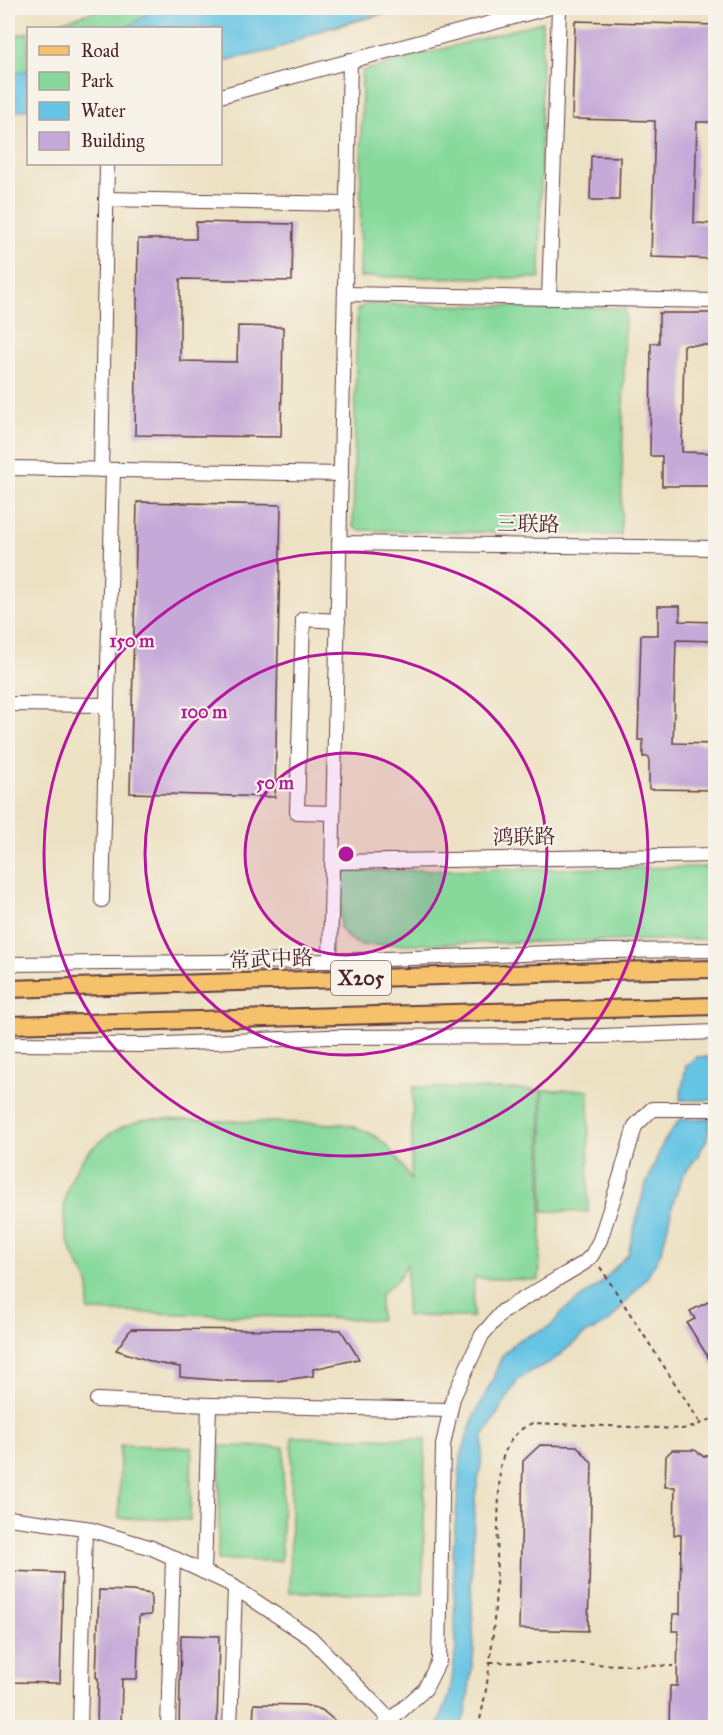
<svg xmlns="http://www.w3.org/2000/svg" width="723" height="1735" viewBox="0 0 723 1735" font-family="'IM FELL Great Primer','Noto Serif SC',serif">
	<rect width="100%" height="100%" fill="#f7f3e8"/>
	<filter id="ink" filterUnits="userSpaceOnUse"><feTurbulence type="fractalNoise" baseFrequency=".0167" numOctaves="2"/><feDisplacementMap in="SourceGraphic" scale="12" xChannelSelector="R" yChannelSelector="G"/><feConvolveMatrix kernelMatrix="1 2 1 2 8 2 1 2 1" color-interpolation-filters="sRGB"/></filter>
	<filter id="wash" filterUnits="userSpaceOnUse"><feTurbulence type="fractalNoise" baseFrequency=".008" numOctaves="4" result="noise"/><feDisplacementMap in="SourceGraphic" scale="24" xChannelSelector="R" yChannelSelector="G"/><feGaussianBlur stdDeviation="1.35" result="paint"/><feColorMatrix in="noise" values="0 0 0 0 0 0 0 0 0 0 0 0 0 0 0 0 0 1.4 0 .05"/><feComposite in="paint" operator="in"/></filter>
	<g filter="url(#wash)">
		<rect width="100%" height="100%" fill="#ede1c3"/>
		<g fill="#86d99b" stroke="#687c63" stroke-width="1.5">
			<polygon points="106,8 406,8 221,57 220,28 40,28"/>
			<polygon points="542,22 540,278 360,277 362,71"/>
			<polygon points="28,32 28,108 11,112 10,38"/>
			<polygon points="366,304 625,308 621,535 358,530 353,526 357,310"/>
			<polygon points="715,867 715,939 360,945 348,938 340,927 341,877 347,871"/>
			<path d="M413 1087 541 1090V1242L539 1280 474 1278 473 1317 406 1316 407 1264 398 1279 380 1295V1320L88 1311C88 1303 91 1291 88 1283 87 1279 84 1275 82 1271 76 1260 70 1250 67 1237 51 1181 97 1124 153 1119L342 1124C381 1132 392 1148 411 1180Z"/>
			<polygon points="543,1090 589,1090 588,1212 543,1211"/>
			<polygon points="292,1437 425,1439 423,1594 290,1592"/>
			<polygon points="120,1445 192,1447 190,1520 119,1518"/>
			<polygon points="220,1446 284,1447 281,1561 218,1560"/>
		</g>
		<g fill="#66c5e4" stroke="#587288" stroke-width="1.5">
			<polygon points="156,8 196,8 245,12 251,8 403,8 326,28 272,51 221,61 220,28 127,28"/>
			<polygon points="28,70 28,109 8,113 8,74"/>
			<polygon points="696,1057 715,1057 715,1082 713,1100 680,1100 686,1066"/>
			<polygon points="680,1119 710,1119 707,1139 697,1157 683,1175 674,1199 662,1250 647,1277 608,1323 585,1334 552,1361 533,1370 518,1380 483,1437 481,1465 475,1497 471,1584 474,1650 466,1713 460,1727 435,1727 438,1725 450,1694 456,1648 453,1553 461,1456 473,1419 492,1381 502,1356 518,1340 550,1327 564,1310 600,1284 628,1254 644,1190 663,1143"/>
		</g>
		<g id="blocks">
			<g fill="#c5a9d8">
				<polygon points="575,21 716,25 716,122 697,122 694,223 716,224 716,259 651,257 655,121 572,119"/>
				<polygon points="591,156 620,157 619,200 590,200"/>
				<polygon points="196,222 293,224 292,281 180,279 180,361 237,362 238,326 283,327 281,437 135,435 138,239 196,239"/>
				<polygon points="659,313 716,313 716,345 684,345 682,452 716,453 716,486 662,486 662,456 650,456 651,343 659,343"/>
				<polygon points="137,502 281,505 275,797 130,793"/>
				<polygon points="658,606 680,606 680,621 716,622 716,641 676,640 673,743 716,744 716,790 649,789 649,757 643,757 643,740 638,740 641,635 658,635"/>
				<polygon points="716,1298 716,1370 687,1323 695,1319 690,1311"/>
				<polygon points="131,1329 341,1330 359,1359 313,1369 313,1376 277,1381 227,1381 180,1377 180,1367 156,1363 116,1350"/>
				<polygon points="540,1445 577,1446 592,1463 588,1631 519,1629 523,1461"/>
				<polygon points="716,1448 716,1713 713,1713 713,1726 700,1725 700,1728 689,1728 689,1725 669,1725 670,1686 677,1686 678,1631 672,1631 673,1614 680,1614 681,1535 674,1535 675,1487 665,1487 666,1456 672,1450 695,1450 704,1457"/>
				<polygon points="8,1571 63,1573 60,1683 8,1682"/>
				<polygon points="99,1590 132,1591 151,1594 151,1615 139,1616 137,1679 122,1679 121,1728 97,1728 98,1678 96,1678"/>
				<polygon points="181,1635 219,1636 217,1728 179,1728"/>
				<polygon points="254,1704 305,1705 322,1710 343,1728 253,1728"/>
			</g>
		</g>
	</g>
	<g filter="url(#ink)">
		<use href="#blocks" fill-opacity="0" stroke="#623c42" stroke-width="1.5"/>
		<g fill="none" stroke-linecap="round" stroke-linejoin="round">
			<g stroke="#623c42" stroke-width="16">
				<g id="minor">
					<polyline points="220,96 547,8"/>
					<polyline points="106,199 347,204"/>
					<polyline points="345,294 716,301"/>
					<polyline points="549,298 559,8"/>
					<polyline points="8,468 341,474"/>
					<polyline points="101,470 107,164"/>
					<polyline points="339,543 716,548"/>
					<polyline points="8,704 107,705"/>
					<polyline points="333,813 297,812 303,619 338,621"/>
					<polyline points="333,862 716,855"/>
					<polyline points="102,900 113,470"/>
					<polyline points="330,961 350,60"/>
					<polyline points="8,964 330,961 605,951 716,950"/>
					<polyline points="8,1044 144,1045 327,1037 601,1036 716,1032"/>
					<polyline points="97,1400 209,1405"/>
					<polyline points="8,1518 85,1528 152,1548 228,1583 311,1638 390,1720 394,1728"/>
					<polyline points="204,1572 209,1405 450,1410"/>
					<polyline points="80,1728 85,1528"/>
					<polyline points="168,1728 173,1557"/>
					<polyline points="230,1728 235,1588"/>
					<polyline points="382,1728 425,1689 439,1661 443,1445 453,1398 482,1335 503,1311 584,1263 592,1255 600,1240 620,1178 635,1126 652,1109 716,1109"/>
				</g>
			</g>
			<g stroke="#623c42" stroke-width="20">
				<g id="major">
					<polyline points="8,989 605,971 716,969"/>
					<polyline points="8,1025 716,1006"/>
				</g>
			</g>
			<g stroke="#623c42" stroke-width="2" stroke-dasharray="4.5 4.5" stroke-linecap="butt">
				<polyline points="600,1267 701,1424"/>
				<polyline points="490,1662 673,1666"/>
				<path d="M478 1728C499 1644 496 1553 500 1467 505 1448 513 1430 533 1423L682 1429 693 1427 716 1417"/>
			</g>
			<use href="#minor" stroke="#fff" stroke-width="14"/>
			<use href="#major" stroke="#f5c16b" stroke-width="16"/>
		</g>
	</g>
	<circle cx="346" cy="854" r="101" fill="#b5179e" fill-opacity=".12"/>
	<g fill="none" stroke="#b5179e" stroke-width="3">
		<circle cx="346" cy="854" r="101"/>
		<circle cx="346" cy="854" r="201"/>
		<circle cx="346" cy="854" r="302"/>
	</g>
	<g text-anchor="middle" stroke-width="4.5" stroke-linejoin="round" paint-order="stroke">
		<rect fill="#f7f3e8" stroke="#7e5f64" stroke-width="1.5" x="331" y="961" width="60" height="34" rx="4.5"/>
		<g font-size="20" font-weight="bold" fill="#4a1f2b">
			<text x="361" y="985">X205</text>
		</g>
		<g font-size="21" fill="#4a1f2b" stroke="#f7f3e8">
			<text transform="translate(528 524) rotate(1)" y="7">三联路</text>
			<text transform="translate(524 837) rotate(-1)" y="7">鸿联路</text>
			<text transform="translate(271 959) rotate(-2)" y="7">常武中路</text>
		</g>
	</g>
	<circle cx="346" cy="854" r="9" fill="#b5179e" stroke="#f7f3e8" stroke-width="3"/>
	<g font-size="18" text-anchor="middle" font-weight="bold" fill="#b5179e" stroke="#f7f3e8" stroke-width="4.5" stroke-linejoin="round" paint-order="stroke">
		<text x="132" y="647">150 m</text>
		<text x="204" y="718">100 m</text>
		<text x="275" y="789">50 m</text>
	</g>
	<rect width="723" height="1735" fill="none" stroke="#f7f3e8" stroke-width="30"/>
	<rect x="27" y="27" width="195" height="138" fill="#f7f3e8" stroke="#b29e9c" stroke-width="1.5"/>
	<rect x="39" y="46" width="30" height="9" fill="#f5c16b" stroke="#b29e9c" stroke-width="1.5"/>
	<text x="81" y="57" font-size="18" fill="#4a1f2b">Road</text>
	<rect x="39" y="72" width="30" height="18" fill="#86d99b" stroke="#b29e9c" stroke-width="1.5"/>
	<text x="81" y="87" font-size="18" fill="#4a1f2b">Park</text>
	<rect x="39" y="102" width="30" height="18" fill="#66c5e4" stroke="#b29e9c" stroke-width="1.5"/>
	<text x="81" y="117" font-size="18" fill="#4a1f2b">Water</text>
	<rect x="39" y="132" width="30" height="18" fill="#c5a9d8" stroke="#b29e9c" stroke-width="1.5"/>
	<text x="81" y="147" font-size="18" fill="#4a1f2b">Building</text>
</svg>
